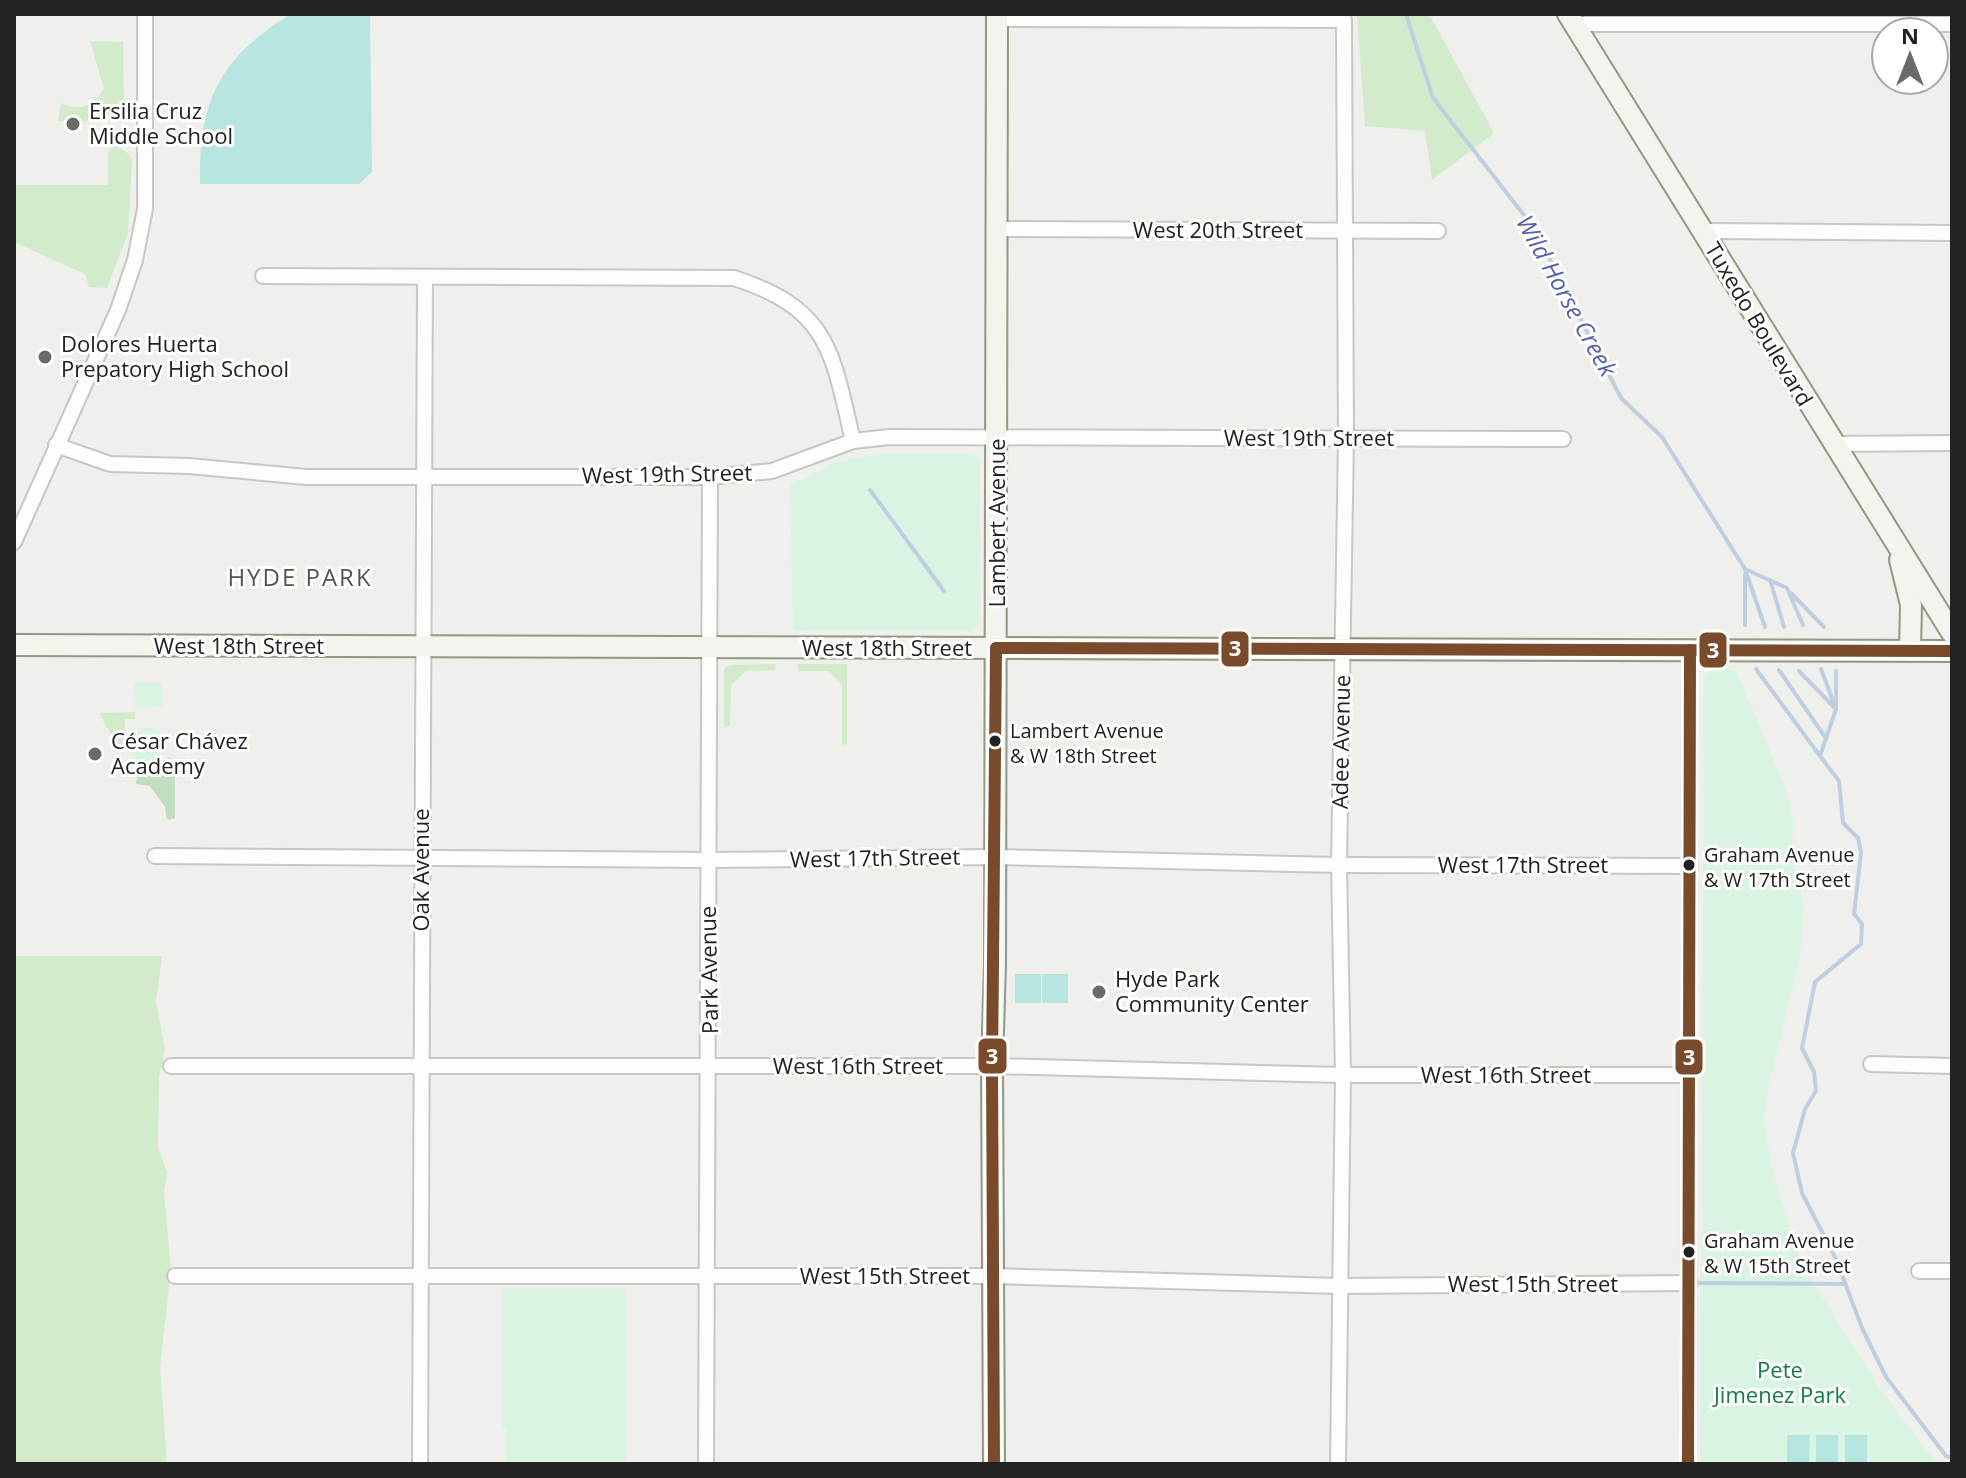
<svg xmlns="http://www.w3.org/2000/svg" width="1966" height="1478" viewBox="0 0 1966 1478" font-family="'Open Sans',sans-serif">
	<rect width="100%" height="100%" fill="#efefeb"/>
	<g fill="#d2eccb">
		<polygon points="1357,14 1429,14 1494,133 1432,180 1425,131 1365,126"/>
		<path d="M90 41 123 42 124 99 133 102 132 116 125 122 58 121 61 103C79 112 93 107 104 89Z"/>
		<polygon points="114,144 129,154 132,161 128,233 107,288 89,287 85,274 14,242 14,185 108,185 108,153"/>
		<polygon points="776,664 775,670 746,671 731,685 730,726 724,727 724,669 730,665"/>
		<polygon points="797,664 847,664 847,744 842,745 842,685 829,671 799,671"/>
		<polygon points="135,712 135,719 125,719 125,741 119,749 99,713"/>
		<polygon points="14,956 162,956 156,1002 165,1050 159,1076 158,1148 167,1172 164,1193 171,1269 160,1367 167,1464 14,1464"/>
	</g>
	<polygon fill="#c2dec2" points="170,757 175,774 175,818 169,820 166,817 165,807 150,786 136,784 137,777 145,771 159,773 164,762"/>
	<g fill="#daf4e3">
		<polygon points="881,453 973,453 980,460 980,623 970,631 793,630 790,485 834,463"/>
		<polygon points="1715,669 1736,670 1786,789 1793,820 1792,862 1804,906 1801,952 1765,1103 1764,1121 1772,1168 1800,1262 1882,1392 1937,1464 1700,1464 1704,676"/>
		<polygon points="134,683 162,683 163,707 135,708"/>
		<path d="M147 726 159 730C162 745 161 766 146 774L135 767 129 749 137 733Z"/>
		<polygon points="502,1289 626,1289 626,1464 506,1464 506,1429 502,1429"/>
	</g>
	<g fill="#b7e6e1">
		<path d="M291 14H370L372 172 359 184H200C198 102 219 58 291 14Z"/>
		<rect x="1015" y="974" width="26" height="29"/>
		<rect x="1042" y="974" width="26" height="29"/>
		<polygon points="1787,1435 1810,1435 1809,1464 1787,1464"/>
		<rect x="1816" y="1435" width="22" height="29"/>
		<rect x="1845" y="1435" width="22" height="29"/>
	</g>
	<g fill="none" stroke-linecap="round" stroke-linejoin="round">
		<g stroke="#bfcfe2" stroke-width="4">
			<polyline points="1406,14 1433,98 1534,228 1621,398 1662,437 1745,569 1787,588 1803,625"/>
			<polyline points="870,490 944,591"/>
			<polyline points="1745,569 1765,627"/>
			<polyline points="1745,575 1745,625"/>
			<polyline points="1770,580 1784,627"/>
			<polyline points="1791,593 1824,627"/>
			<polyline points="1756,669 1820,756"/>
			<polyline points="1821,669 1836,709 1820,756 1839,781 1843,823 1858,838 1861,853 1854,914 1862,924 1861,944 1815,982 1802,1048 1814,1072 1816,1091 1805,1109 1793,1153 1802,1193 1836,1259 1862,1328 1886,1377 1946,1456 1952,1458"/>
			<polyline points="1779,670 1825,737"/>
			<polyline points="1799,671 1834,707"/>
			<polyline points="1836,671 1836,707"/>
			<polyline points="1692,1283 1845,1284"/>
		</g>
		<g stroke="#c7c7c5" stroke-width="18">
			<g id="street">
				<polyline points="997,19 1344,20 1346,438 1339,865 1343,1075 1338,1464"/>
				<polyline points="1574,24 1952,24"/>
				<polyline points="998,229 1438,231"/>
				<polyline points="1703,231 1952,233"/>
				<path d="M263 276 734 278C830 309 832 352 853 441"/>
				<polyline points="1832,444 1952,443"/>
				<polyline points="56,445 110,464 189,466 306,477 710,477 772,471 853,441 890,437 1563,439"/>
				<polyline points="14,542 118,310 135,260 145,209 145,14"/>
				<polyline points="155,856 707,860 996,857 1339,865 1690,866"/>
				<polyline points="1871,1064 1952,1066"/>
				<polyline points="171,1066 992,1066 1343,1075 1690,1075"/>
				<polyline points="1919,1271 1952,1271"/>
				<polyline points="175,1276 993,1276 1339,1286 1690,1283"/>
				<polyline points="420,1464 425,277"/>
				<polyline points="706,1464 710,477"/>
				<polyline points="1688,1464 1690,650"/>
			</g>
		</g>
		<g stroke="#909a82" stroke-width="24">
			<g id="secondary">
				<polyline points="1568,14 1952,633"/>
				<polyline points="1900,560 1911,605 1910,651"/>
				<polyline points="14,645 1952,651"/>
				<polyline points="994,1464 992,1066 995,964 997,14"/>
			</g>
		</g>
		<use href="#street" stroke="#fdfdfc" stroke-width="14"/>
		<use href="#secondary" stroke="#f2f4ed" stroke-width="20"/>
		<g stroke="#fff" stroke-width="18">
			<g id="bus-1">
				<polyline points="996,648 1952,651"/>
				<polyline points="994,1464 992,1066 996,648"/>
				<polyline points="1688,1464 1690,650"/>
			</g>
		</g>
		<use href="#bus-1" stroke="#7a4b2a" stroke-width="12"/>
	</g>
	<g fill="#6a6a68" stroke="#fff" stroke-width="3">
		<circle cx="73" cy="124" r="8"/>
		<circle cx="45" cy="357" r="8"/>
		<circle cx="95" cy="754" r="8"/>
		<circle cx="1099" cy="992" r="8"/>
	</g>
	<g fill="#222" stroke="#fff" stroke-width="3">
		<circle cx="995" cy="741" r="7"/>
		<circle cx="1689" cy="865" r="7"/>
		<circle cx="1689" cy="1252" r="7"/>
	</g>
	<g text-anchor="middle" stroke-width="6" stroke-linejoin="round" paint-order="stroke">
		<g font-size="20" fill="#222" stroke="#fff" text-anchor="start">
			<text x="1010" y="738">Lambert Avenue<tspan x="1010" dy="25">&amp; W 18th Street</tspan></text>
			<text x="1704" y="862">Graham Avenue<tspan x="1704" dy="25">&amp; W 17th Street</tspan></text>
			<text x="1704" y="1248">Graham Avenue<tspan x="1704" dy="25">&amp; W 15th Street</tspan></text>
		</g>
		<g font-size="22" fill="#222" stroke="#fff" text-anchor="start">
			<text x="89" y="119">Ersilia Cruz<tspan x="89" dy="25">Middle School</tspan></text>
			<text x="61" y="352">Dolores Huerta<tspan x="61" dy="25">Prepatory High School</tspan></text>
			<text x="111" y="749">César Chávez<tspan x="111" dy="25">Academy</tspan></text>
			<text x="1115" y="987">Hyde Park<tspan x="1115" dy="25">Community Center</tspan></text>
		</g>
		<g font-size="22" fill="#222" stroke="#fff">
			<text x="1218" y="238">West 20th Street</text>
			<text transform="translate(1759 324) rotate(59)" y="8">Tuxedo Boulevard</text>
			<text x="1309" y="446">West 19th Street</text>
			<text transform="translate(667 474) rotate(-1)" y="8">West 19th Street</text>
			<text transform="translate(997 523) rotate(-90)" y="8">Lambert Avenue</text>
			<text x="239" y="654">West 18th Street</text>
			<text x="887" y="656">West 18th Street</text>
			<text transform="translate(1341 742) rotate(-89)" y="8">Adee Avenue</text>
			<text transform="translate(875 858) rotate(-1)" y="8">West 17th Street</text>
			<text x="1523" y="873">West 17th Street</text>
			<text transform="translate(421 870) rotate(-90)" y="8">Oak Avenue</text>
			<text transform="translate(709 970) rotate(-91)" y="8">Park Avenue</text>
			<text x="858" y="1074">West 16th Street</text>
			<text x="1506" y="1083">West 16th Street</text>
			<text x="885" y="1284">West 15th Street</text>
			<text x="1533" y="1292">West 15th Street</text>
		</g>
		<g font-size="22" fill="#0e813e" stroke="#fff">
			<text x="1780" y="1378">Pete<tspan x="1780" dy="25">Jimenez Park</tspan></text>
		</g>
		<g font-size="24" font-style="italic" fill="#4f5fb1" stroke="#fff">
			<text transform="translate(1566 296) rotate(61)" y="8">Wild Horse Creek</text>
		</g>
		<g font-size="24" letter-spacing="2" fill="#555" stroke="#fff">
			<text x="300" y="586">HYDE PARK</text>
		</g>
	</g>
	<g stroke="#fff" stroke-width="3">
		<rect x="1220" y="630" width="30" height="38" rx="8" fill="#7a4b2a"/>
		<rect x="1698" y="631" width="30" height="38" rx="8" fill="#7a4b2a"/>
		<rect x="977" y="1037" width="31" height="38" rx="8" fill="#7a4b2a"/>
		<rect x="1674" y="1038" width="30" height="38" rx="8" fill="#7a4b2a"/>
	</g>
	<g font-size="22" text-anchor="middle" font-weight="bold" fill="#fff">
		<text x="1235" y="656">3</text>
		<text x="1713" y="658">3</text>
		<text x="992" y="1064">3</text>
		<text x="1689" y="1065">3</text>
	</g>
	<rect width="1966" height="1478" fill="none" stroke="#222222" stroke-width="32"/>
	<g transform="translate(1910 56)"><circle r="38" fill="#ffffff" stroke="#a7a7a7" stroke-width="2"/>
	<path d="M0-6L14 30L0 20L-14 30Z" fill="#6a6a68"/>
	<text y="-12" font-size="22" font-weight="bold" text-anchor="middle" fill="#222222">N</text>
	</g>
</svg>
